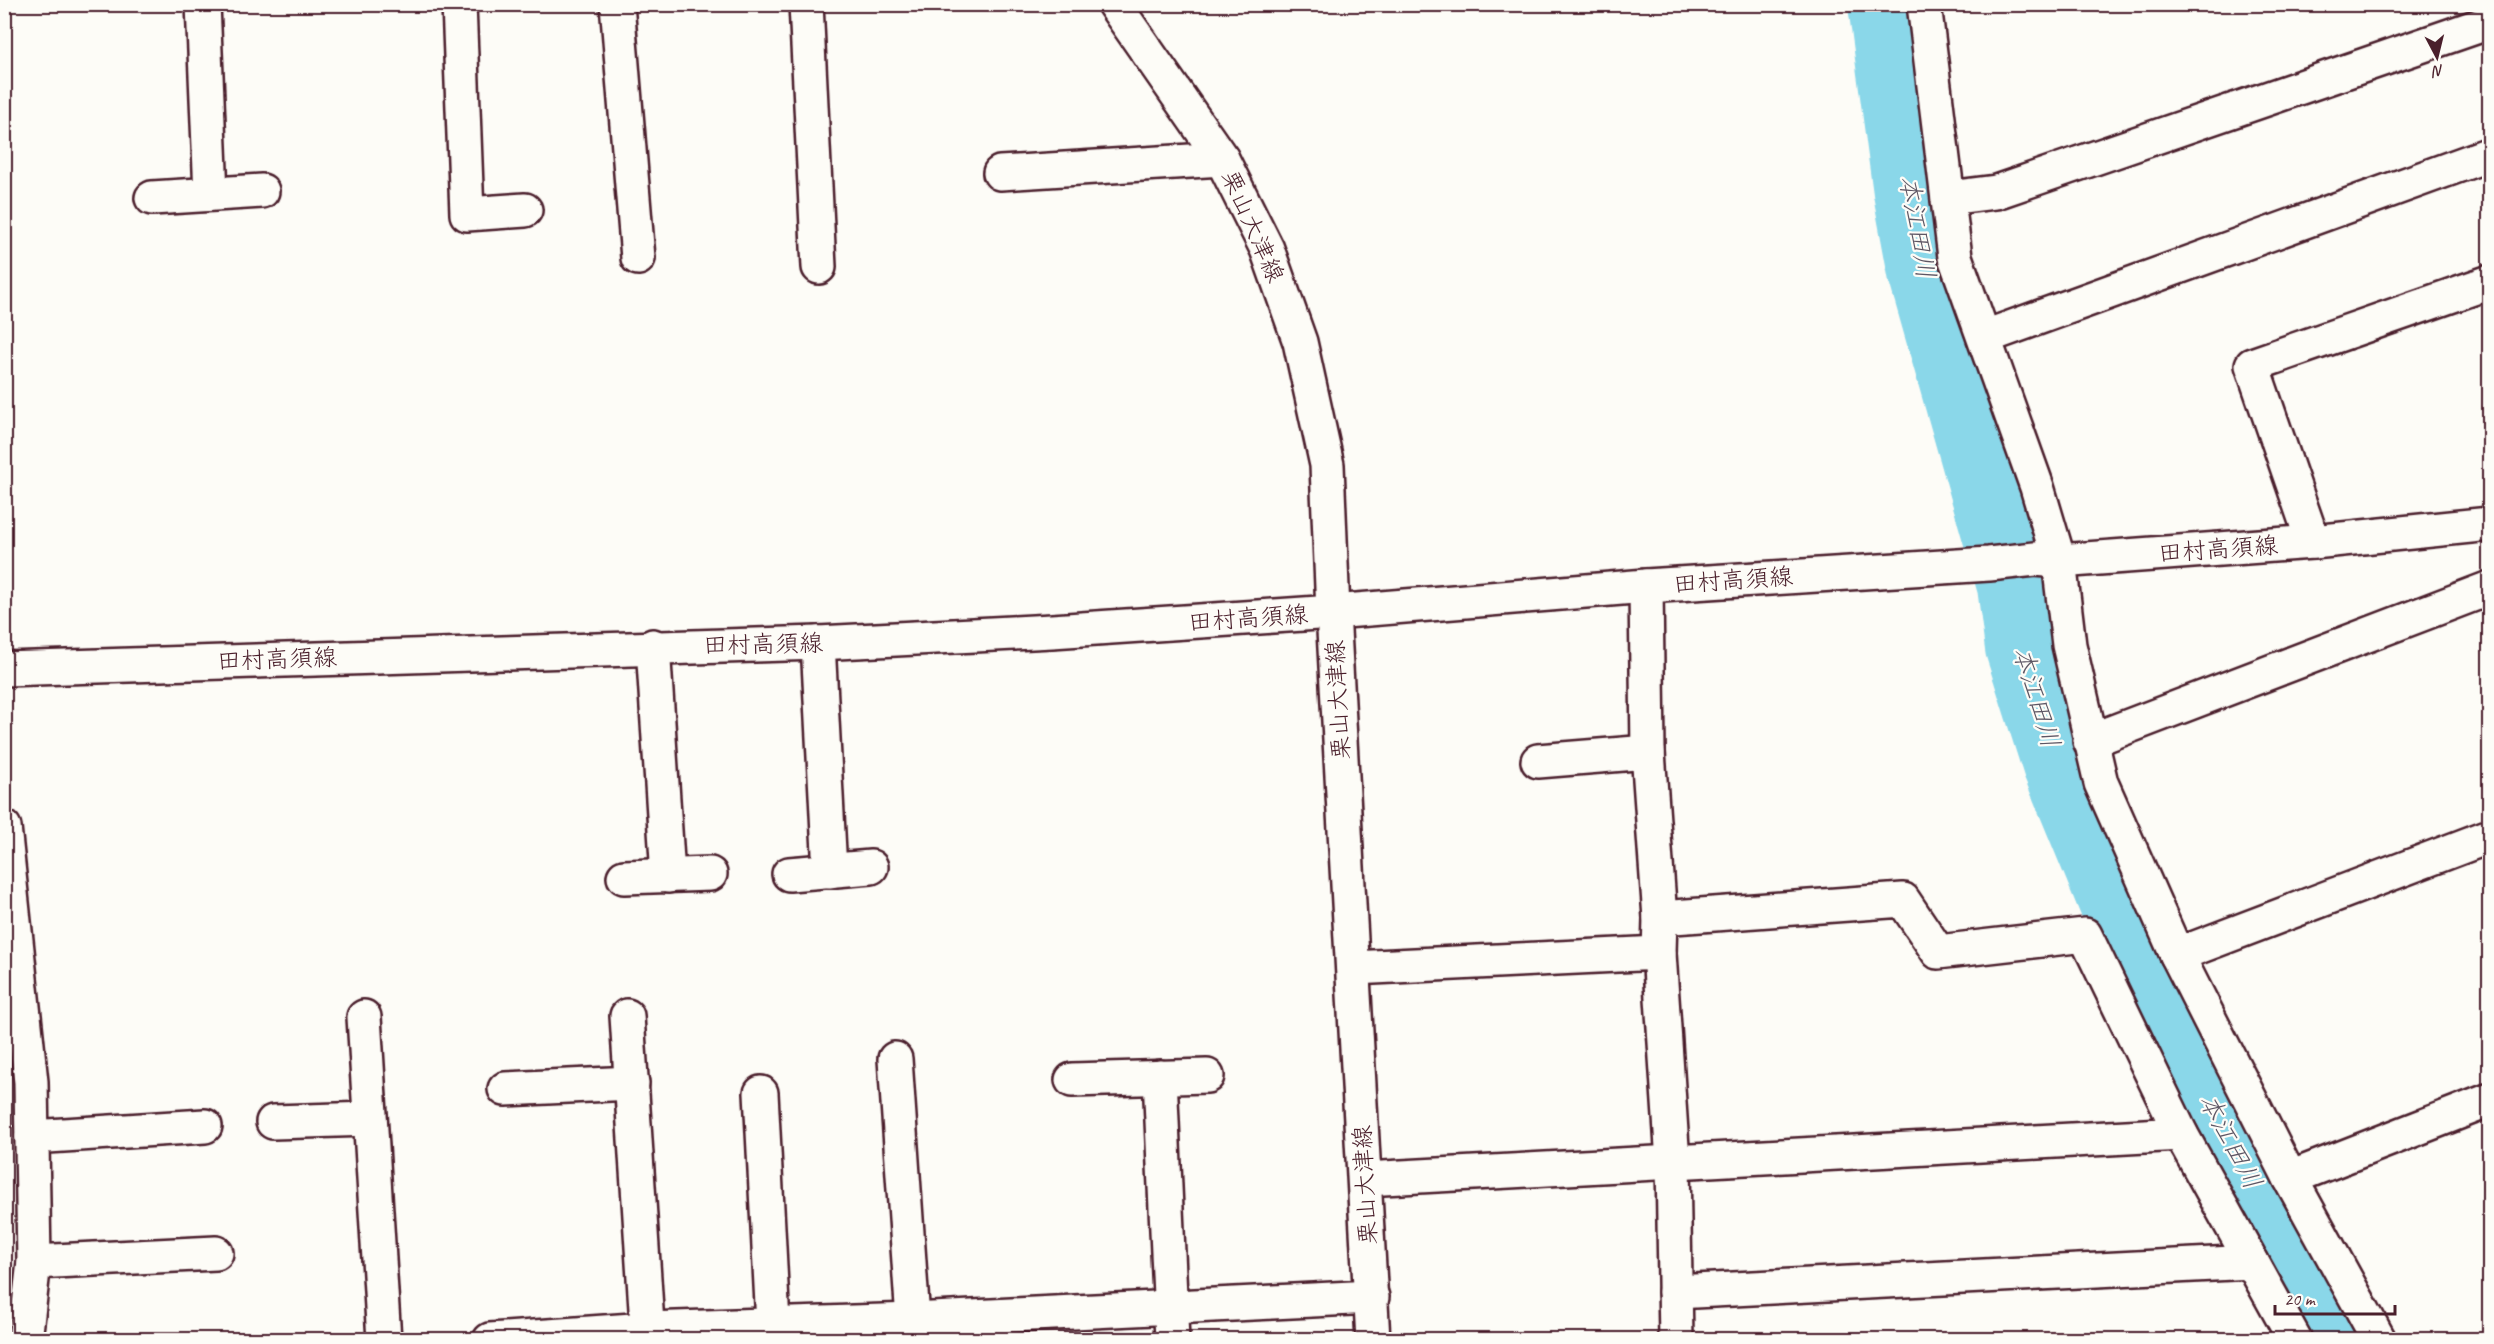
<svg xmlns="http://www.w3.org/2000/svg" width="2494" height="1344" viewBox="0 0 2494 1344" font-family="Caveat,'Klee One',sans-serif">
	<rect width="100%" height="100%" fill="#fdfcf7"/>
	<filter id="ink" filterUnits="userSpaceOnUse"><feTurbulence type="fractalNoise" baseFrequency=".0167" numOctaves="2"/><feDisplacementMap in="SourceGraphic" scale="12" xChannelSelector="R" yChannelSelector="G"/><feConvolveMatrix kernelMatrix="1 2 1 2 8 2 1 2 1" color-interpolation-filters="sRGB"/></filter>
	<g filter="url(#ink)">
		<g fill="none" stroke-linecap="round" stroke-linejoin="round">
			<polyline stroke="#8ad7e9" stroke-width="72" points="1884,4 1909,192 1924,273 2013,586 2021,648 2058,765 2152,994 2337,1340"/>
			<g stroke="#4a1f2b" stroke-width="38">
				<g id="street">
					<polyline points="203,4 211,194"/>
					<polyline points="459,4 467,214 525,210"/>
					<polyline points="617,4 638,258"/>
					<polyline points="806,4 819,267"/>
					<polyline points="1924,4 1955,257 2037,487 2059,561 2069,645 2101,783 2177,955 2290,1178 2379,1340"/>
					<polyline points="1000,173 1222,159"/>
					<polyline points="152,198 262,191"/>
					<polyline points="1948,198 1996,192 2490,22"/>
					<polyline points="1985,337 2490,154"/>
					<polyline points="2313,542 2252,365 2490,282"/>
					<polyline points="1646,586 1648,752 1660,918 1659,953 1673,1162 1676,1340"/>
					<polyline points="818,643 830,871"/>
					<polyline points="653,646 668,876"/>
					<polyline points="2090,741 2490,588"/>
					<polyline points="1538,761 1648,752"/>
					<polyline points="4,827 31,1082 34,1262 25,1340"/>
					<polyline points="789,874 871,867"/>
					<polyline points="624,877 710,874"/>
					<polyline points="1660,918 1903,900 1938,952 2085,935 2181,1134 2295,1340"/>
					<polyline points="2177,955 2490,836"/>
					<polyline points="1353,968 1659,953"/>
					<polyline points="627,1016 648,1340"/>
					<polyline points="364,1017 384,1340"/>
					<polyline points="895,1059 913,1320"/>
					<polyline points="1160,1077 1172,1340"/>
					<polyline points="1072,1080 1207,1076"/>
					<polyline points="505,1089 632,1083"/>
					<polyline points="761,1093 773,1324"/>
					<polyline points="273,1122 370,1119"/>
					<polyline points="32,1137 205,1126"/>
					<polyline points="2290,1178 2490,1100"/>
					<polyline points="1365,1179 2181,1134"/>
					<polyline points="34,1262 216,1253"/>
					<polyline points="1675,1292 2252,1262"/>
					<polyline points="490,1340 647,1329 913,1320 1372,1297"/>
				</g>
			</g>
			<g stroke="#4a1f2b" stroke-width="38">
				<g id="secondary">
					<polyline points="1114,4 1222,159 1267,249 1300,342 1327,465 1333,612 1373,1340"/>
					<polyline points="4,669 818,643 1052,631 1333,612 1646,586 1989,564 2035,559 2059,561 2313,542 2490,524"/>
				</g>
			</g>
			<use href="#street" stroke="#fdfcf7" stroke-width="33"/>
			<use href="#secondary" stroke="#fdfcf7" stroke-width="33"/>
		</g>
	</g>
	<g text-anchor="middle" stroke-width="4.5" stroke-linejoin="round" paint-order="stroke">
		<g font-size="24" fill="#4a1f2b" stroke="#fdfcf7">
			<text transform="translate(1253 226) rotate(66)" y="8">栗山大津線</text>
			<text transform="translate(2218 549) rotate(-4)" y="8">田村高須線</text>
			<text transform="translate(1733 580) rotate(-4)" y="8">田村高須線</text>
			<text transform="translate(1248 618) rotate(-4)" y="8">田村高須線</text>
			<text transform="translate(763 644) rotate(-1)" y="8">田村高須線</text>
			<text transform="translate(277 659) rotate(-2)" y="8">田村高須線</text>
			<text transform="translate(1338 700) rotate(-93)" y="8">栗山大津線</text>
			<text transform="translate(1365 1185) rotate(-93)" y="8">栗山大津線</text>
		</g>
		<g font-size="26" font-style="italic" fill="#5d5664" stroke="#fdfcf7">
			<text transform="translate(1918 227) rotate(80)" y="9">本江田川</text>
			<text transform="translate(2037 697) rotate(73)" y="9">本江田川</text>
			<text transform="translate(2231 1141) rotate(62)" y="9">本江田川</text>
		</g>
	</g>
	<rect width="2494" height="1344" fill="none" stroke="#fdfcf7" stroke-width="24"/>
	<rect x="12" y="12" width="2470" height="1320" fill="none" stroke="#4a1f2b" stroke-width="2" filter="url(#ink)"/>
	<g transform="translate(2437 57) rotate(173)" stroke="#fdfcf7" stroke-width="4.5" paint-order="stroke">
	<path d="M0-4.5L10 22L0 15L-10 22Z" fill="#4a1f2b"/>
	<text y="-9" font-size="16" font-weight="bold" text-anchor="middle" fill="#4a1f2b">N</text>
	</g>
	<path d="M2275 1305v9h120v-9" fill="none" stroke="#4a1f2b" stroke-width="3"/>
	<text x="2284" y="1305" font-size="18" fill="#4a1f2b" stroke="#fdfcf7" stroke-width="4.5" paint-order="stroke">20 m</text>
</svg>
